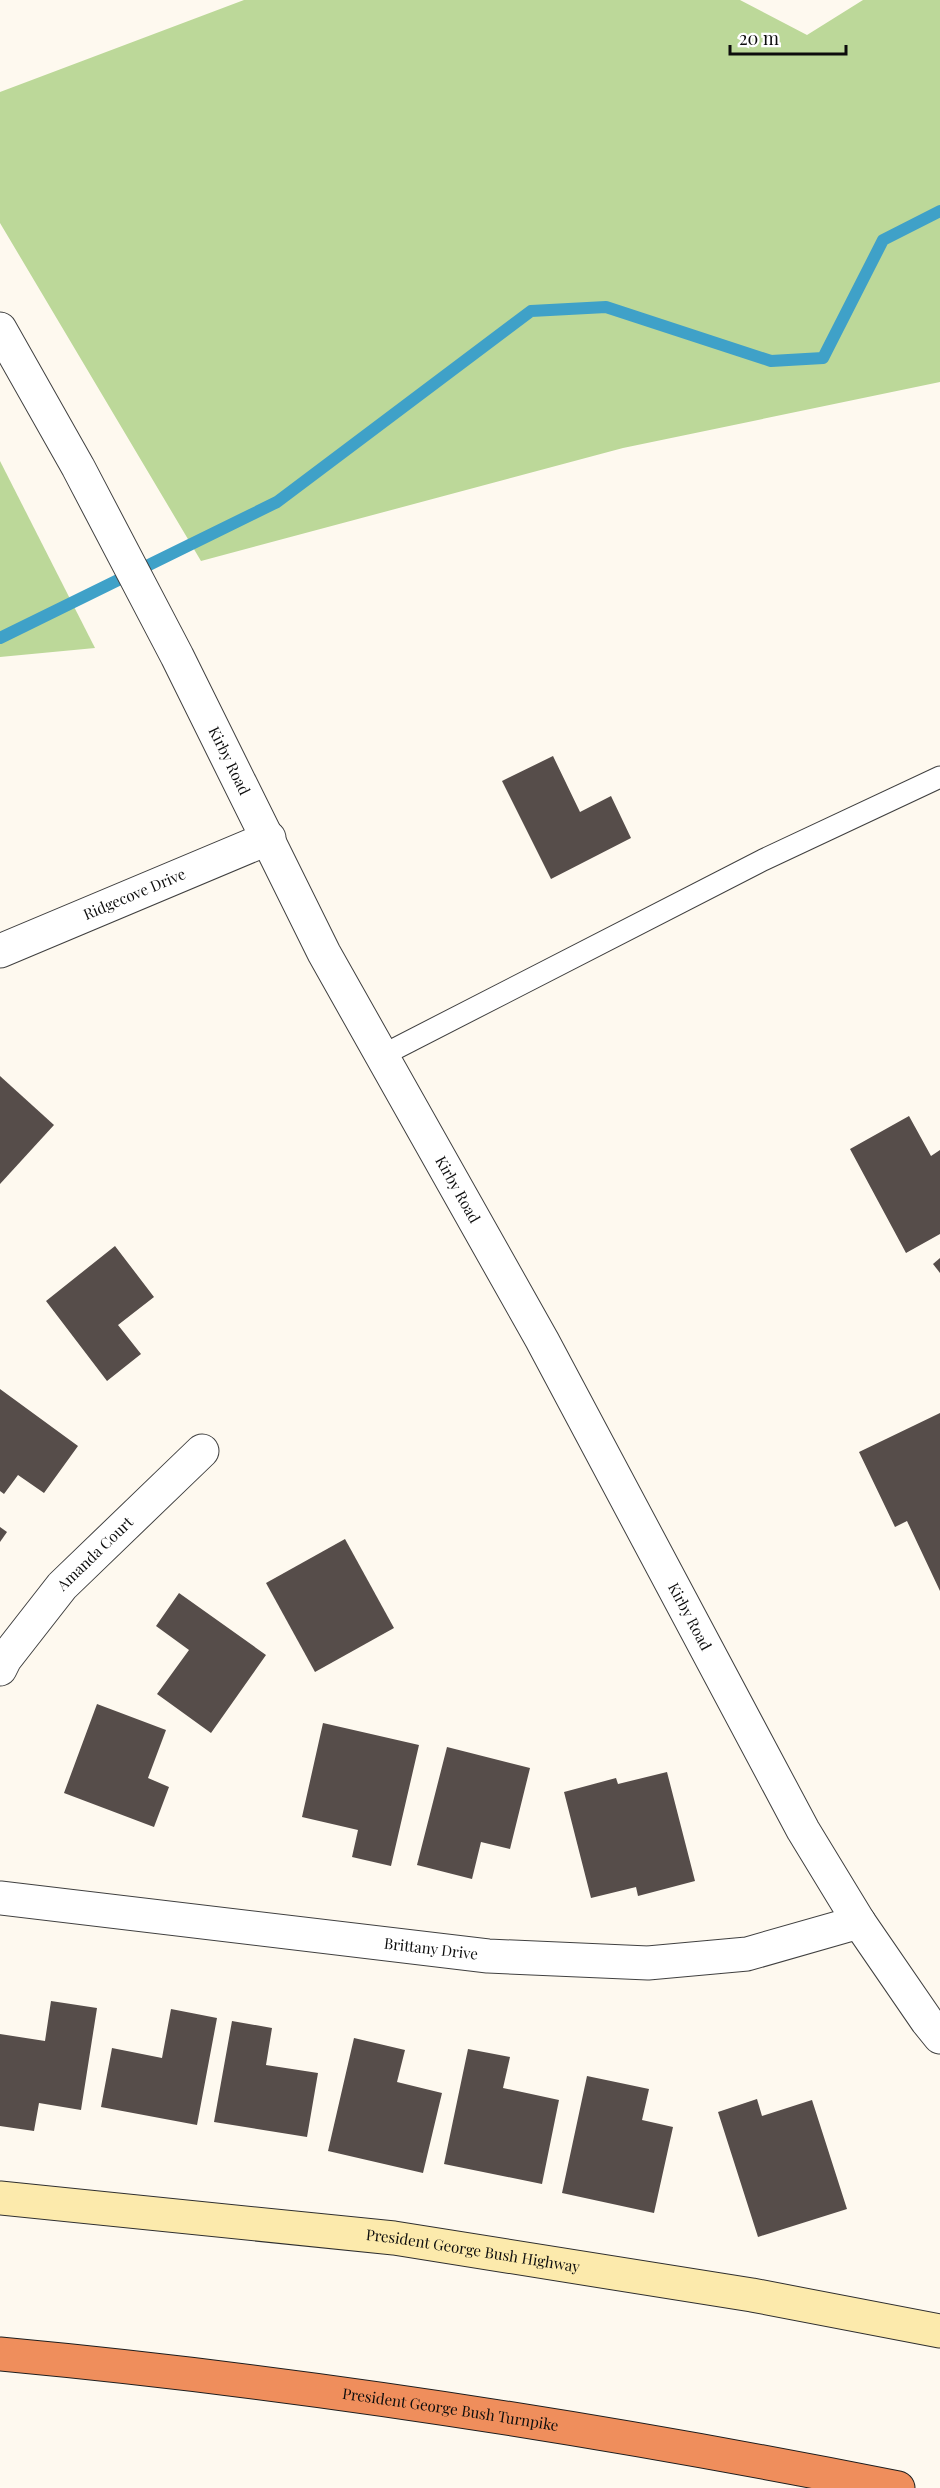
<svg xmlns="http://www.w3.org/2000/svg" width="940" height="2488" viewBox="0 0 940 2488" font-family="'Playfair Display',serif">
	<rect width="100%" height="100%" fill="#fef9ef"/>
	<g fill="#bcd899">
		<polygon points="244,0 740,0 807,35 863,0 940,0 940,382 623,448 201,561 0,223 0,92"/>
		<polygon points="0,461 95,648 0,657"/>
	</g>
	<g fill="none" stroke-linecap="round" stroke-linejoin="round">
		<polyline stroke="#3fa1c8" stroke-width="12" points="0,638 277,502 531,311 606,307 771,361 823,358 883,240 940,211"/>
	</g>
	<g fill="#564d4a">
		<polygon points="553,756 580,812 611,796 631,838 551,879 502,781"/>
		<polygon points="0,1076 54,1125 0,1184"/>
		<polygon points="909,1116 931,1156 940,1150 940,1234 906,1253 850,1149"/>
		<polygon points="115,1246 154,1297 118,1325 141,1354 107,1381 46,1301"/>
		<polygon points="940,1258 940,1273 933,1264"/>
		<polygon points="0,1389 78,1446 44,1493 18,1475 4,1494 0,1491"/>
		<polygon points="940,1413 940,1591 907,1521 895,1527 859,1452"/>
		<polygon points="0,1527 7,1532 0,1542"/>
		<polygon points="345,1539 394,1628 315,1672 266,1583"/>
		<polygon points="179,1593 266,1655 211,1733 157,1694 189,1650 156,1626"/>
		<polygon points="97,1704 166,1730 148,1778 169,1787 154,1827 64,1793"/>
		<polygon points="323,1723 419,1745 391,1866 352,1857 358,1830 302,1817"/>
		<polygon points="447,1747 530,1768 510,1849 481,1842 472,1879 417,1865"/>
		<polygon points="667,1772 695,1881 638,1896 636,1887 591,1898 564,1792 616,1778 618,1784"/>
		<polygon points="51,2001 97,2008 81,2110 39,2103 34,2131 0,2126 0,2034 45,2041"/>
		<polygon points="171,2009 217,2018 197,2125 101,2107 112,2048 162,2058"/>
		<polygon points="232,2021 272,2028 266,2065 318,2073 307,2137 214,2122"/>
		<polygon points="354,2038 405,2050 397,2082 442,2093 423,2173 328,2151"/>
		<polygon points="468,2049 510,2057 503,2088 559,2100 542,2184 444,2164"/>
		<polygon points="587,2076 649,2089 642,2120 673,2127 654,2213 562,2193"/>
		<polygon points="757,2099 762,2116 812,2100 847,2209 758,2237 718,2112"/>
	</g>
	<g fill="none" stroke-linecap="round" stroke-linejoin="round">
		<g stroke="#404040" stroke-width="23">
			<polyline id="service" points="383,1055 763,860 940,777"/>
		</g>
		<g stroke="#404040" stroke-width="35">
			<g id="minor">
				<path id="s1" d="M0 951 269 838"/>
				<path id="s2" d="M0 1669 5 1659 62 1586 202 1451"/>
				<path id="s3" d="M0 1898 488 1956 648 1963 747 1954 859 1922"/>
			</g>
		</g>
		<g stroke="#404040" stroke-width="35">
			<g id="tertiary">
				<path id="s4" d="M0 329 78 467 177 656 324 953 542 1340 803 1830 859 1922 927 2021 940 2037"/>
			</g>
		</g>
		<g stroke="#2f2f2f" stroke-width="35">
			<g id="secondary">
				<path id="s5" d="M0 2198 394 2238 752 2295 940 2331"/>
			</g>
		</g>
		<g stroke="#1e1e1e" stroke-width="35">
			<g id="motorway">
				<path id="s6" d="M0 2354C301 2382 601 2429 898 2488"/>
			</g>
		</g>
		<use href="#service" stroke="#fff" stroke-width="21"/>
		<use href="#minor" stroke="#fff" stroke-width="33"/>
		<use href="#tertiary" stroke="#fff" stroke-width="33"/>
		<use href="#secondary" stroke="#fceaac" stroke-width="33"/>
		<use href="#motorway" stroke="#ef8e5c" stroke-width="33"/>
	</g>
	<g text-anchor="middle" stroke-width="6" stroke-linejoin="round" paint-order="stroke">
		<g font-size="15" fill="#0d0d0d" stroke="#fff">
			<text dy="5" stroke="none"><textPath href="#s4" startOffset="489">Kirby Road</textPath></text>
			<text dy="5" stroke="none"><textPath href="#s1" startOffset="146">Ridgecove Drive</textPath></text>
			<text dy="5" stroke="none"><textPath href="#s4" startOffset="975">Kirby Road</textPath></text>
			<text dy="5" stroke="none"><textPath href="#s2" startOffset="150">Amanda Court</textPath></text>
			<text dy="5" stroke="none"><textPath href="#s4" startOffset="1461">Kirby Road</textPath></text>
			<text dy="5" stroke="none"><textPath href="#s3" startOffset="434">Brittany Drive</textPath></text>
			<text dy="5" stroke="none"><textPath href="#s5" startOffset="476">President George Bush Highway</textPath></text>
			<text dy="5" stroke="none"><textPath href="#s6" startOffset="454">President George Bush Turnpike</textPath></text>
		</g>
	</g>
	<path d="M730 45v9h116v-9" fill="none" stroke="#0d0d0d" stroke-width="3"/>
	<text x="739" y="45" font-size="18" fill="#0d0d0d" stroke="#ffffff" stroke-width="4.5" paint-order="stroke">20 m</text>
</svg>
